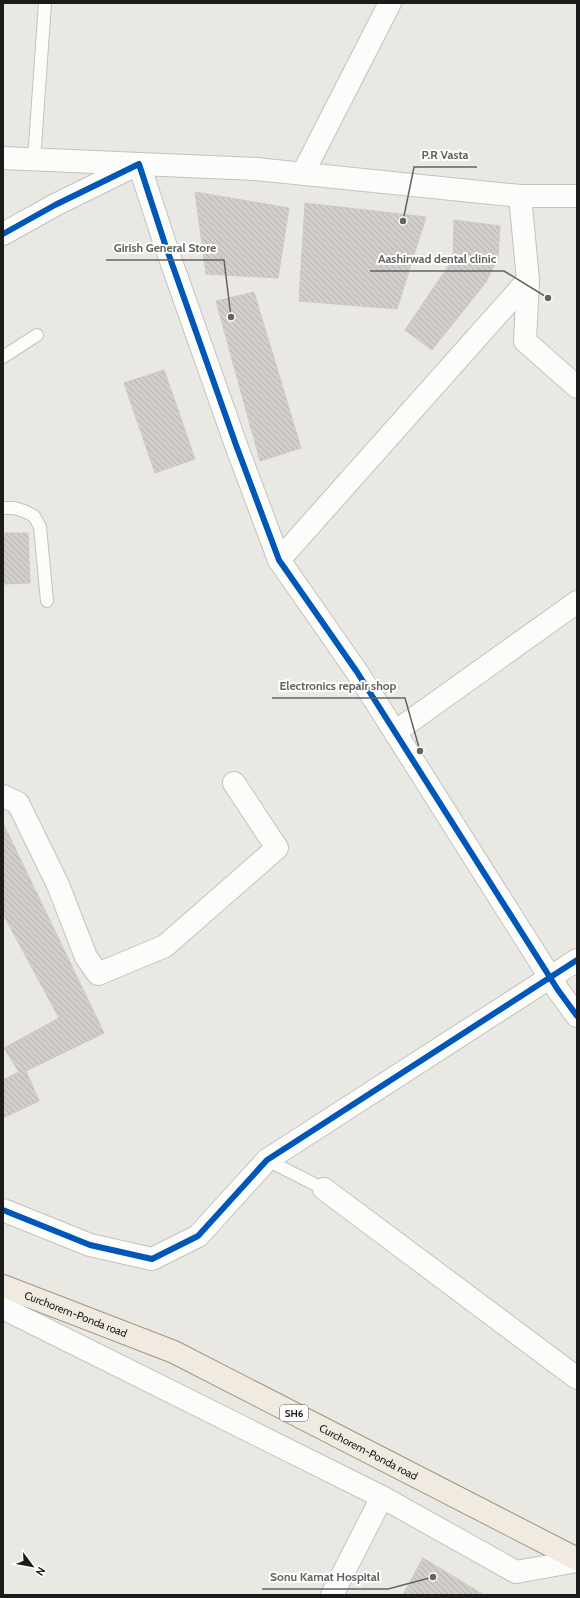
<svg xmlns="http://www.w3.org/2000/svg" width="580" height="1598" viewBox="0 0 580 1598" font-family="Cabin,sans-serif">
	<defs>
		<pattern id="building-back-hatch" width="6" height="6" patternUnits="userSpaceOnUse"><rect width="6" height="6" fill="#d2cfcb"/><path d="M-1 5l2 2M0 0l6 6M5-1l2 2" fill="none" stroke="#b4b1ae"/></pattern>
	</defs>
	<rect width="100%" height="100%" fill="#eae8e2"/>
	<g fill="url(#building-back-hatch)" stroke="#cdc9c3">
		<polygon points="195,192 289,208 278,278 206,274"/>
		<polygon points="305,203 426,217 397,309 299,301"/>
		<polygon points="454,220 500,226 498,258 486,282 432,350 405,330 453,259"/>
		<polygon points="254,292 301,448 260,461 216,301"/>
		<polygon points="164,370 195,459 155,473 124,383"/>
		<polygon points="3,533 28,533 30,583 3,584"/>
		<polygon points="3,823 104,1033 26,1071 39,1101 3,1118 3,1080 19,1072 4,1048 59,1018 3,914"/>
		<polygon points="423,1558 484,1595 403,1595"/>
	</g>
	<g fill="none" stroke-linecap="round" stroke-linejoin="round">
		<g stroke="#c2c2bf" stroke-width="14">
			<g id="service">
				<polyline points="34,160 45,3"/>
				<polyline points="3,357 37,335"/>
				<polyline points="3,508 14,508 24,511 34,516 40,527 47,601"/>
				<polyline points="267,1160 324,1189"/>
			</g>
		</g>
		<g stroke="#c2c2bf" stroke-width="24">
			<g id="minor">
				<polyline points="139,164 165,244 236,445 279,560 357,672 558,990 577,1016"/>
				<polyline points="520,196 528,280 525,341 577,387"/>
				<polyline points="279,560 528,280"/>
				<polyline points="395,732 577,602"/>
				<polyline points="3,796 18,803 58,885 86,957 98,974 165,946 277,848 234,783"/>
				<polyline points="324,1189 577,1378"/>
				<polyline points="3,1210 90,1245 152,1259 198,1236 267,1160 577,960"/>
				<polyline points="3,1308 382,1497"/>
				<polyline points="332,1595 382,1497 516,1572 577,1561"/>
			</g>
		</g>
		<g stroke="#c2c2bf" stroke-width="24">
			<g id="tertiary">
				<polyline points="3,158 256,169 520,196 577,196"/>
				<polyline points="303,173 390,3"/>
				<polyline points="3,234 55,205 136,165"/>
			</g>
		</g>
		<g stroke="#9f9680" stroke-width="24">
			<g id="primary">
				<path id="s1" d="M3 1286 174 1352 577 1559"/>
			</g>
		</g>
		<use href="#service" stroke="#fcfcfb" stroke-width="12"/>
		<use href="#minor" stroke="#fcfcfb" stroke-width="22"/>
		<use href="#tertiary" stroke="#fcfcfb" stroke-width="22"/>
		<use href="#primary" stroke="#f0eae1" stroke-width="22"/>
		<g stroke="#fff" stroke-width="8">
			<g id="cycleway">
				<polyline points="3,234 55,205 139,164 165,244 236,445 279,560 357,672 558,990 577,1016"/>
				<polyline points="3,1210 90,1245 152,1259 198,1236 267,1160 577,960"/>
			</g>
		</g>
		<use href="#cycleway" stroke="#0057b8" stroke-width="6"/>
	</g>
	<g text-anchor="middle" stroke-width="4" stroke-linejoin="round" paint-order="stroke">
		<rect fill="#fff" stroke="#5f5f5f" stroke-width="1" x="280" y="1405" width="28" height="16" rx="3"/>
		<g font-size="10" font-weight="bold" fill="#1b1b1b">
			<text x="294" y="1417">SH6</text>
		</g>
		<g font-size="11" fill="#1b1b1b" stroke="#fff">
			<text dy="4" stroke="none"><textPath href="#s1" startOffset="78">Curchorem-Ponda road</textPath></text>
			<text dy="4" stroke="none"><textPath href="#s1" startOffset="402">Curchorem-Ponda road</textPath></text>
		</g>
	</g>
	<path fill="none" stroke="#636361" stroke-width="1.5" d="M403 221L414 167H477M231 317L224 260H106M548 298L504 271H370M420 751L405 698H272M433 1577L388 1589H262"/>
	<g fill="#636361" stroke="#fff" stroke-width="1.5">
		<circle cx="403" cy="221" r="4"/>
		<circle cx="231" cy="317" r="4"/>
		<circle cx="548" cy="298" r="4"/>
		<circle cx="420" cy="751" r="4"/>
		<circle cx="433" cy="1577" r="4"/>
	</g>
	<g font-size="12" text-anchor="middle" font-weight="bold" fill="#636361" stroke="#fff" stroke-width="4" stroke-linejoin="round" paint-order="stroke">
		<text x="445" y="159">P.R Vasta</text>
		<text x="165" y="252">Girish General Store</text>
		<text x="437" y="263">Aashirwad dental clinic</text>
		<text x="338" y="690">Electronics repair shop</text>
		<text x="325" y="1581">Sonu Kamat Hospital</text>
	</g>
	<rect width="580" height="1598" fill="none" stroke="#1b1b1b" stroke-width="8"/>
	<g transform="translate(32 1566) rotate(122)" stroke="#ffffff" stroke-width="3" paint-order="stroke">
	<path d="M0-3L7 15L0 10L-7 15Z" fill="#1b1b1b"/>
	<text y="-6" font-size="11" font-weight="bold" text-anchor="middle" fill="#1b1b1b">N</text>
	</g>
</svg>
